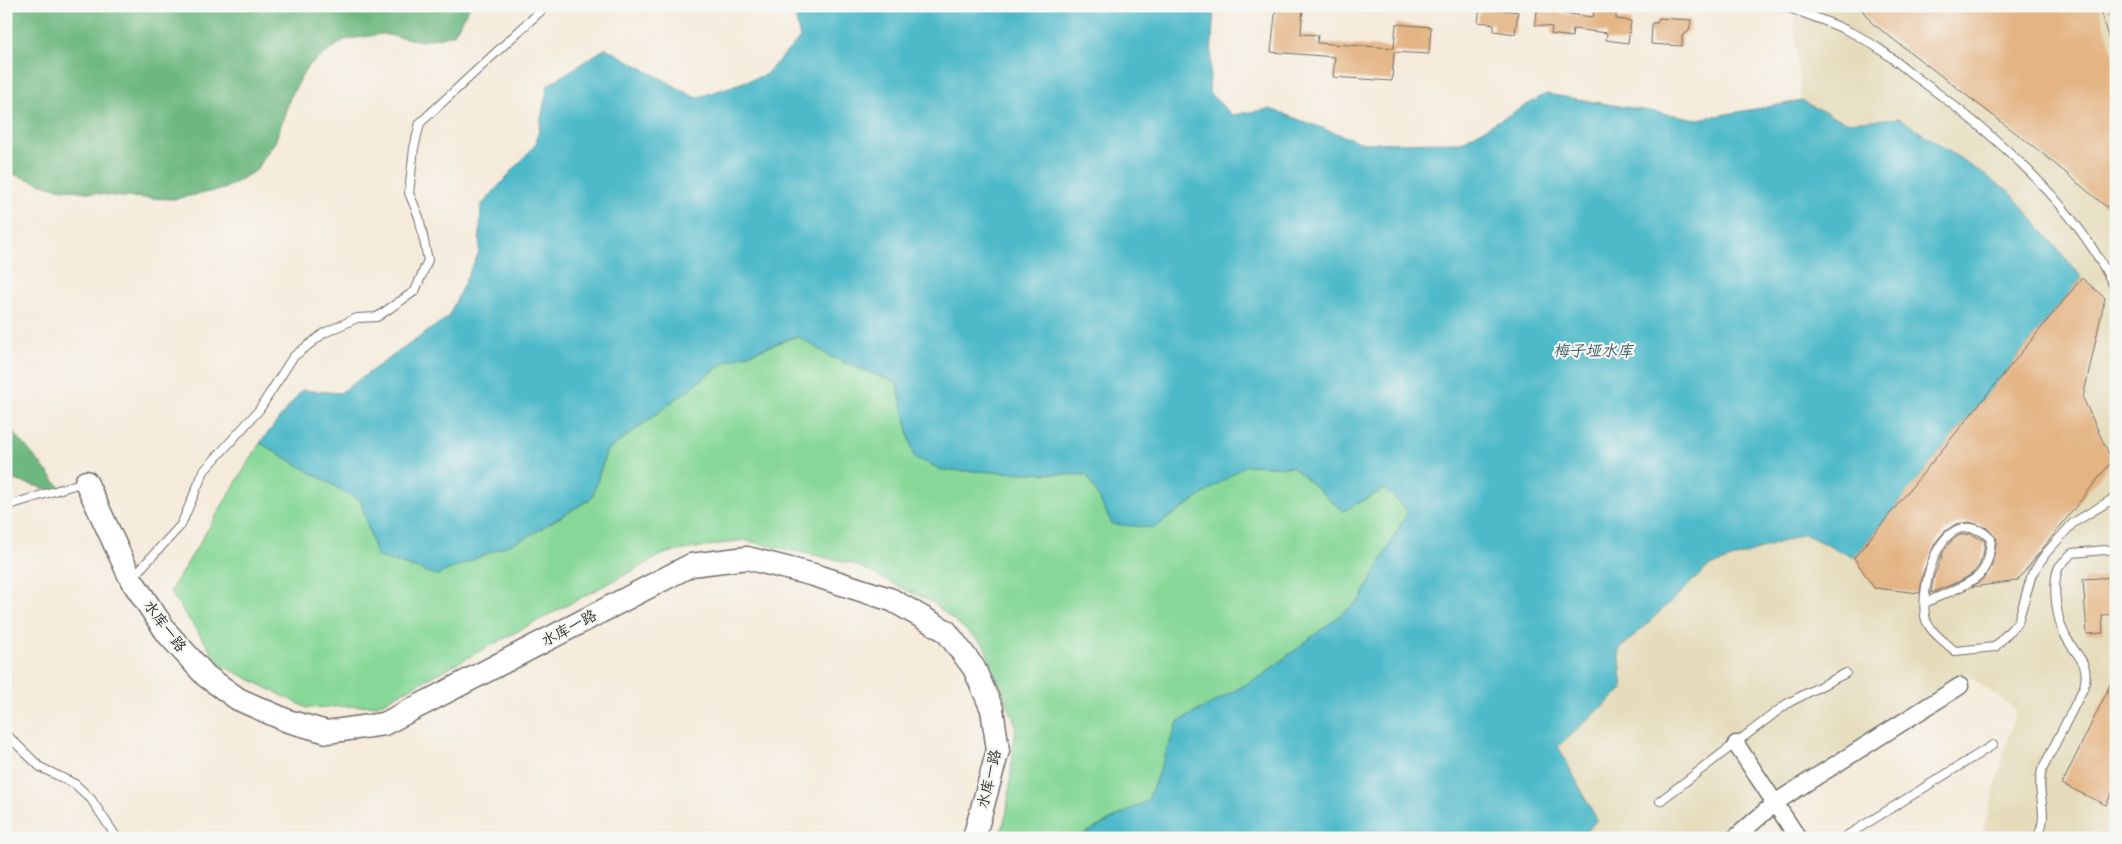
<svg xmlns="http://www.w3.org/2000/svg" width="2122" height="844" viewBox="0 0 2122 844" font-family="'Architects Daughter','LXGW WenKai TC',sans-serif">
	<rect width="100%" height="100%" fill="#f6f6f2"/>
	<filter id="ink" filterUnits="userSpaceOnUse"><feTurbulence type="fractalNoise" baseFrequency=".02" numOctaves="2"/><feDisplacementMap in="SourceGraphic" scale="10" xChannelSelector="R" yChannelSelector="G"/><feConvolveMatrix kernelMatrix="1 2 1 2 8 2 1 2 1" color-interpolation-filters="sRGB"/></filter>
	<filter id="wash" filterUnits="userSpaceOnUse"><feTurbulence type="fractalNoise" baseFrequency=".0096" numOctaves="4" result="noise"/><feDisplacementMap in="SourceGraphic" scale="20" xChannelSelector="R" yChannelSelector="G"/><feGaussianBlur stdDeviation="1.12" result="paint"/><feColorMatrix in="noise" values="0 0 0 0 0 0 0 0 0 0 0 0 0 0 0 0 0 1.4 0 .05"/><feComposite in="paint" operator="in"/></filter>
	<g filter="url(#wash)">
		<rect width="100%" height="100%" fill="#f5ebdb"/>
		<polygon fill="#e5dbba" points="1795,6 2116,6 2116,838 1981,838 2016,710 1964,672 1711,838 1580,838 1597,820 1558,746 1623,689 1619,650 1708,567 1804,534 1854,558 1874,588 1924,594 2017,581 2112,461 2083,398 2105,298 1899,118 1846,122 1801,101 1795,35"/>
		<polygon fill="#87d898" stroke="#598262" points="798,336 831,357 897,383 914,457 942,470 1087,475 1154,528 1245,465 1293,467 1343,511 1385,489 1408,511 1361,599 1263,675 1178,722 1148,800 1077,838 999,838 1007,812 1016,725 984,645 932,602 851,563 743,540 666,553 378,705 307,708 221,665 170,592 260,443 361,501 376,556 437,575 527,537 592,498 606,452 724,363"/>
		<g fill="#6db880" stroke="#4c7256">
			<polygon points="6,6 470,6 454,34 422,41 382,34 344,40 307,67 290,98 276,140 255,171 224,189 175,199 121,197 52,187 6,172"/>
			<polygon points="6,423 66,494 6,478"/>
		</g>
		<polygon fill="#4eb9c9" stroke="#3c727a" points="793,6 1214,6 1209,93 1232,115 1270,109 1363,143 1461,142 1546,94 1698,119 1801,101 1846,122 1899,118 2009,191 2082,278 1854,558 1804,534 1708,567 1619,650 1623,689 1558,746 1597,820 1580,838 1077,838 1148,800 1178,722 1263,675 1361,599 1408,511 1385,489 1343,511 1293,467 1246,465 1154,528 1112,524 1087,475 942,470 914,457 897,383 831,357 797,336 724,363 606,452 592,498 527,537 437,575 376,556 361,501 260,443 302,390 340,393 448,317 479,252 481,206 536,144 548,85 606,48 696,98 765,75 800,38"/>
		<g id="blocks">
			<g fill="#e4b483">
				<polygon points="1276,6 1303,6 1301,34 1318,35 1317,43 1394,48 1396,24 1431,27 1429,54 1394,52 1392,81 1333,77 1335,57 1271,52"/>
				<polygon points="1480,6 1503,6 1503,10 1518,12 1515,34 1494,31 1494,24 1478,22"/>
				<polygon points="1538,6 1561,6 1560,13 1593,17 1594,10 1616,13 1616,19 1631,21 1628,43 1606,40 1607,33 1573,29 1572,37 1551,34 1552,27 1535,25"/>
				<polygon points="1859,6 2099,6 2116,64 2116,215 2042,153 1872,23"/>
				<polygon points="1659,18 1691,20 1689,31 1682,36 1682,46 1651,44 1652,23 1657,23"/>
				<polygon points="2082,278 2105,298 2083,398 2112,461 2017,581 1972,587 1985,577 1991,568 1997,539 1987,528 1970,522 1956,524 1944,532 1935,543 1923,573 1920,593 1874,588 1854,558"/>
				<polygon points="1971,534 1985,541 1983,555 1979,566 1973,573 1960,581 1931,593 1934,576 1944,550 1952,540 1960,535"/>
				<polygon points="2116,577 2116,614 2102,615 2103,633 2087,634 2083,579"/>
				<polygon points="2116,673 2116,785 2106,805 2062,784"/>
			</g>
		</g>
	</g>
	<g filter="url(#ink)">
		<use href="#blocks" fill-opacity="0" stroke="#726e69" stroke-width="1"/>
		<g fill="none" stroke-linecap="round" stroke-linejoin="round">
			<g stroke="#726e69" stroke-width="10">
				<g id="lane">
					<path d="M1779 6 1787 7C1808 15 1830 22 1850 32 1873 42 1897 62 1916 77 1993 133 2076 203 2116 291"/>
					<polyline points="2111,6 2116,25"/>
					<polyline points="6,506 84,482"/>
					<polyline points="132,578 181,525 204,471 259,410 293,357 324,333 357,318 377,317 415,291 428,260 419,217 409,193 414,148 420,123 546,6"/>
					<path d="M1925 603C1940 595 1971 585 1981 573 1989 563 1990 551 1991 539 1984 532 1981 530 1971 528 1935 523 1921 589 1925 616 1927 630 1945 642 1955 651L1995 647 2018 622 2032 574 2046 553 2073 523 2116 497"/>
					<polyline points="6,734 40,767 75,784 91,799 117,838"/>
					<polyline points="1660,801 1788,703 1846,673"/>
					<polyline points="1843,838 1993,745"/>
					<path d="M2037 838C2051 813 2035 794 2042 770L2084 687C2091 661 2075 656 2065 635 2057 620 2051 584 2059 567 2062 562 2069 557 2072 553L2116 549"/>
				</g>
			</g>
			<g stroke="#726e69" stroke-width="19">
				<g id="street">
					<polyline points="1736,744 1798,838"/>
					<polyline points="1735,838 1776,802 1960,686"/>
				</g>
			</g>
			<g stroke="#726e69" stroke-width="25">
				<polyline id="secondary" points="86,482 131,579 167,633 206,676 238,699 288,721 327,732 384,724 691,565 747,558 814,575 892,600 946,631 974,668 992,709 998,750 974,838"/>
			</g>
			<use href="#lane" stroke="#fff" stroke-width="8"/>
			<use href="#street" stroke="#fff" stroke-width="16"/>
			<use href="#secondary" stroke="#fff" stroke-width="22"/>
		</g>
	</g>
	<g text-anchor="middle" stroke-width="4.5" stroke-linejoin="round" paint-order="stroke">
		<g font-size="15" fill="#2b2b2b" stroke="#f6f6f2">
			<text transform="translate(165 626) rotate(53)" y="5">水库一路</text>
			<text transform="translate(569 628) rotate(-28)" y="5">水库一路</text>
			<text transform="translate(989 779) rotate(-77)" y="5">水库一路</text>
		</g>
		<g font-size="16" font-style="italic" fill="#375d62" stroke="#f6f6f2">
			<text x="1593" y="356">梅子垭水库</text>
		</g>
	</g>
	<rect width="2122" height="844" fill="none" stroke="#f6f6f2" stroke-width="25"/>
</svg>
